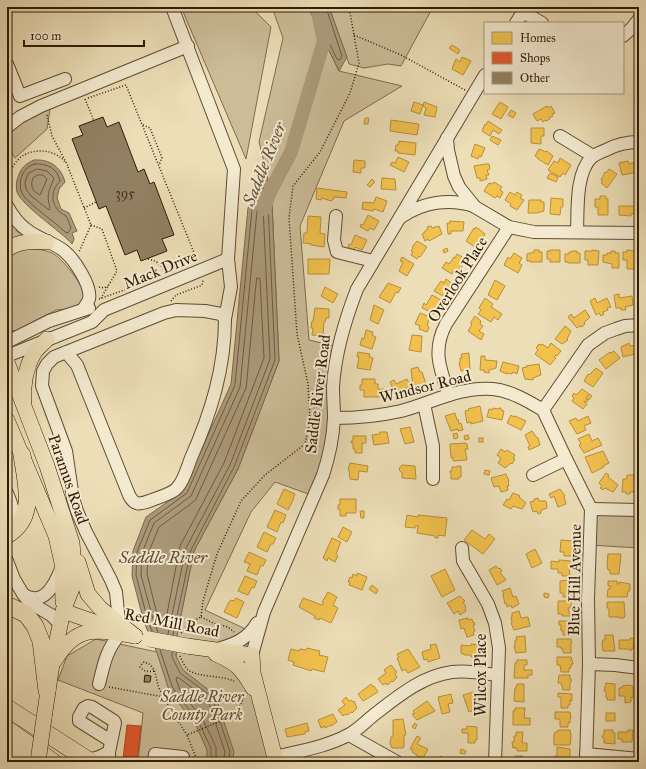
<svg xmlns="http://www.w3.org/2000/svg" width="646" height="769" viewBox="0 0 646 769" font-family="'IM FELL Great Primer',serif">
	<rect width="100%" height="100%" fill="#ecdeb7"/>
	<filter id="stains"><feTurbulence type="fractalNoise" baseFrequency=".005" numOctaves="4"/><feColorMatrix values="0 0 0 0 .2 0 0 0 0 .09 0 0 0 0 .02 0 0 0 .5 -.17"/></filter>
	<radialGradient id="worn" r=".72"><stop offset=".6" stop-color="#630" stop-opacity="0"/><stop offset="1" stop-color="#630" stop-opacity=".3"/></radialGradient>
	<g fill="#ccbd99" stroke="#7e6c50">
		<polygon points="181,7 251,7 271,27 246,159"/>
		<polygon points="272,7 308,7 339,71 402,86 344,121 300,226 309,340 339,347 334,418 314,496 275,482 251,512 205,610 252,632 252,655 271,762 138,762 143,713 58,680 67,656 96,639 176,656 177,635 194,551 238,469 279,361 272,203 266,170 259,142 283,38"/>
		<polygon points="329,7 433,7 401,66 388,64 364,68 349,64"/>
		<path d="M50 109 47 129 15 158 12 153 7 158C7 151 5 141 8 136 14 122 37 115 50 109Z"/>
		<polygon points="7,217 18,232 27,238 7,246"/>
		<path d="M25 248C34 249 43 249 52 253 61 257 83 284 84 294 84 299 81 304 79 308L56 310 15 331 7 329V256Z"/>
		<polygon points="591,509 639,510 639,548 589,545"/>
	</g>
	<g fill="#ac9b7b" stroke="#7a674c">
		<polygon points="308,7 329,7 347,57 339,71"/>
		<path d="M34 160C50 159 61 167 65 182L59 189 57 198 61 209 69 213 77 231 72 233 74 239 72 244C62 232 21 205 17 192 16 187 16 181 18 177 21 168 25 164 34 160Z"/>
		<polygon points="266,170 272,203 279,361 238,469 194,551 177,635 176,656 183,670 215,695 234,752 232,762 207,762 207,750 195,723 172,695 168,687 157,653 144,622 132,576 133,551 146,517 183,491 231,384 248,208"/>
	</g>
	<g fill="#f2c14e" stroke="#b88f38">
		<polygon points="452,45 460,50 458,54 449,48"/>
		<polygon points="462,57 471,61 463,75 452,69 456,59 460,62"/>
		<polygon points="414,102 423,105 420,114 411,111"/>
		<polygon points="424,102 437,107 435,117 424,115 426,108 423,106"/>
		<polygon points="500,102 508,107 501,119 492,114"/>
		<polygon points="547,106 548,108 551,106 555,113 552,114 553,116 549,118 550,119 546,121 546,120 543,122 541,119 537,121 533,114"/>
		<polygon points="511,110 516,113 513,118 508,115"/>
		<polygon points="365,118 369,118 368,124 364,124"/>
		<polygon points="391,120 419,124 417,135 390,131"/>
		<polygon points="488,121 502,130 499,134 493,130 490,136 482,131 485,124 486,125"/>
		<polygon points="531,128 544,128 544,136 541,136 541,144 531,143"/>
		<polygon points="492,136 501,140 498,145 490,140"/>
		<polygon points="399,141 416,143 415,155 398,153 398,151 395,151 396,145 398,145"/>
		<polygon points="475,144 485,148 481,157 479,156 478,159 471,156"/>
		<polygon points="539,149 546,152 547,151 553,156 548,165 538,159 538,158 535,156"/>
		<polygon points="398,157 409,162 404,172 390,165 392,162 395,163"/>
		<polygon points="560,158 571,165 565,175 563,173 560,177 548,170 554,161 558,163"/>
		<polygon points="354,160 365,161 365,168 361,168 361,173 353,172"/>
		<polygon points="628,161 629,164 636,162 638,172 622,175 619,163"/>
		<polygon points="486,164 489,164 490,169 487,170 489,175 486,175 487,179 480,181 480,178 477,178 474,166"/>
		<polygon points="609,169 617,174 607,188 601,183 603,181 601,180 605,172 606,173"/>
		<polygon points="550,173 558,177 556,182 547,178"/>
		<polygon points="382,178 395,179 396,190 381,189"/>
		<polygon points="372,179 375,182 370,187 367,185"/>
		<polygon points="494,182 502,187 500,190 503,192 500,198 497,196 495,198 484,191 489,183 492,184"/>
		<polygon points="317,188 347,192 346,198 334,197 333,200 332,200 331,201 322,198 321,200 316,199"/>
		<polygon points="510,192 515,195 517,192 522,195 520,198 524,200 517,210 510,206 511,204 505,200"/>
		<polygon points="600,196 606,196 606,199 608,199 608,215 598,215 598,207 595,207 595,199 600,199"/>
		<polygon points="376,197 387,201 383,212 374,209 373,211 362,209 363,202 374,203"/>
		<polygon points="551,198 563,199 563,207 561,207 560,215 550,214"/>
		<polygon points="529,200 541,200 541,202 544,202 544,211 537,213 528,213"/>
		<polygon points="619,206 638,206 638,213 631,214 631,216 619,215"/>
		<polygon points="368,215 379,221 374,230 370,228 368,231 360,227 361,224 363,225"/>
		<polygon points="308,216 321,217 320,233 325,234 324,247 311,245 311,244 303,243 304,233 307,233"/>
		<polygon points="450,221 464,222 463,231 451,231 451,234 448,234 447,223 450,223"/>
		<polygon points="431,226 432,228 439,226 442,234 429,241 428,239 425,241 422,234 425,232 425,231 428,229 427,227"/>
		<polygon points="476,227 485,234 480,242 478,241 475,247 466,241 474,228 475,229"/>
		<polygon points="355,235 367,240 362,250 355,247 354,250 348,247 349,244 351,245"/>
		<polygon points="417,241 427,247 420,257 419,256 417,259 411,255 413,252 411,251 413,248 412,247"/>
		<polygon points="447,248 448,251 444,253 443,250"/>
		<polygon points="534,250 539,250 539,252 542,252 542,262 530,262 530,261 527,261 527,254 534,252"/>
		<polygon points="550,250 560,250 560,262 550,262 550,259 547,259 547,251 550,251"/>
		<polygon points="592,250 599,251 598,265 588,265 588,260 585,260 585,251 592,251"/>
		<polygon points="627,250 637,251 636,269 627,269 627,260 623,260 623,252 627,252"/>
		<polygon points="572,251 577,251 577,253 580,253 580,263 568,263 568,262 565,262 565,254 569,254 569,252 572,252"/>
		<polygon points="611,251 615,251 615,253 619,253 619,268 612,268 612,264 603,262 603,255 607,255 607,253 611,253"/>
		<polygon points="514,253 522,258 519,263 522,265 518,273 504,265 508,257 510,259"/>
		<polygon points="457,254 464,258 462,262 463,263 461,266 462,267 461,270 459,269 457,273 454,271 452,274 442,268 446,262 449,264 454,257 455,258"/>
		<polygon points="402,257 414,264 407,276 399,271 403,262 400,261"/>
		<polygon points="308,259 330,259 329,274 308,274"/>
		<polygon points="446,279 453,284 449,290 448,289 443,296 434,291 441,281 444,283"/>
		<polygon points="495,280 505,286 497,300 488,295"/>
		<polygon points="635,280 639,280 638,285 635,284"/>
		<polygon points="388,283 401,288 398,293 396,292 390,303 379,297"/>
		<polygon points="325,287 338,294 333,303 321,296"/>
		<polygon points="619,294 619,298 632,296 633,305 625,307 626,310 621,310 621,308 616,308 614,295"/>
		<polygon points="432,295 441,300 434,314 422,308 424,303 426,305"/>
		<polygon points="485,298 493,304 491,307 502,314 498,320 494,317 491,322 478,314 481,310 479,308"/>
		<polygon points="595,298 597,303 607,298 611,307 607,308 608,310 603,312 604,314 601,316 599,313 596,315 590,301"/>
		<polygon points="374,305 384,310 378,324 370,320"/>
		<polygon points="315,308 329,309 329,318 326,318 325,322 324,322 323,336 312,335 313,328 311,328 312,321 313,321"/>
		<polygon points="585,310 590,317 584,323 585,324 582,327 580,326 577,328 568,317 571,314 574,318"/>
		<polygon points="420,313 430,317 427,325 428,326 429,328 427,332 419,329 420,326 415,324"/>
		<polygon points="475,316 481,321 480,324 483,326 479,331 484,334 481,340 468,331 472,325 471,324 471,322"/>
		<polygon points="565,326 571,331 567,339 568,340 562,344 555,339"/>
		<polygon points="366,330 373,332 372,335 376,337 372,349 360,345 362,338 364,339"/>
		<polygon points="412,335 422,336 421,352 409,350"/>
		<polygon points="551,343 561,351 557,356 556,355 554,357 556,358 550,365 535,354 538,350 536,348 539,344 541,345 542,344 548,348"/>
		<polygon points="629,343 630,346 638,345 639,353 623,357 621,347"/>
		<polygon points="614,351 620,358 606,369 599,360 610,352 611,353"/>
		<polygon points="358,352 370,354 369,357 373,358 370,370 357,368 359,357 357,357"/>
		<polygon points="469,353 470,370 461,371 459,363 460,363 460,358 462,358 461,354"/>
		<polygon points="481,356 485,356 485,360 497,361 496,368 489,370 489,373 484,372 484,370 480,370"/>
		<polygon points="503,362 519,366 517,374 513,372 512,374 507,373 507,374 500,371"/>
		<polygon points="539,364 541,375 533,378 533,380 525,379 522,368 527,367 526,366"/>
		<polygon points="418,367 420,372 422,372 426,384 413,388 411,369"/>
		<polygon points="596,368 603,373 593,387 584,381 588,374 589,375"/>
		<polygon points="362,379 375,379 375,384 378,384 378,389 384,389 384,397 364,397 364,390 360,390 360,385 362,385"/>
		<polygon points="407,379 410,386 402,391 403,392 395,393 390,382 394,380 396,384"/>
		<polygon points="582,389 589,394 586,399 588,400 587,402 584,401 584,402 587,404 583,409 572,401 574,398 572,396 574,393 576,395"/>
		<polygon points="589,394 592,396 589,400 586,398"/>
		<polygon points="480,406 483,421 471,424 471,422 467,423 465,411 469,410 468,409"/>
		<polygon points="493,408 498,409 499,408 501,408 501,410 504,411 502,420 487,417 489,409 492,410"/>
		<polygon points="455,413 457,420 458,419 459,424 461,423 463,430 458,431 458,429 451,431 445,416"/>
		<polygon points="511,415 514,417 515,416 526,421 521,430 507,423"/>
		<polygon points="588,416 591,423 584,426 586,430 577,434 569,421 576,418 578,421"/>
		<polygon points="410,427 414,442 405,444 400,429"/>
		<polygon points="532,431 537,438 538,438 540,445 529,450 528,447 530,446 525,435"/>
		<polygon points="380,432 387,432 389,443 374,445 372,435 380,434"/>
		<polygon points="457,433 458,438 454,439 453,434"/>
		<polygon points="589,434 592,441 598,438 602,445 584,453 579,445 581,444 578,439"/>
		<polygon points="468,435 469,439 465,440 464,436"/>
		<polygon points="353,436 366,436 366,443 362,443 362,453 355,453 355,449 353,449 353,443 351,443 351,441 353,441"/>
		<rect x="479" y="438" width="4" height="4"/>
		<rect x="637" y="442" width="2" height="11"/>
		<polygon points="466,443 466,444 467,444 468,449 465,449 467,460 453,461 453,457 451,458 450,444"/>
		<polygon points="501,449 505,452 507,450 515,455 513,458 515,459 512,464 511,463 505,468 498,463 501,458 497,455"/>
		<polygon points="603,451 609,463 603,466 604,467 592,473 585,457"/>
		<polygon points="350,463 368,466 367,472 359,471 358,480 350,479 349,470 348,470"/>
		<polygon points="402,465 415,466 416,479 402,478 402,473 399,470 400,467"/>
		<polygon points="457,466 461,466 461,477 459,477 459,479 451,479 451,473 450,473 450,471 452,471 452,467 457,467"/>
		<polygon points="485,470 490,471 489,475 484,474"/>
		<polygon points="606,473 609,475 608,477 618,485 613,492 605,488 603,490 600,488 602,486 599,483"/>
		<polygon points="506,474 509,481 508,481 509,486 507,486 508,490 501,492 499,486 494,487 491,478"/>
		<polygon points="627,475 634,475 634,481 638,481 638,490 634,490 634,492 630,492 630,494 626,494 626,492 622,492 623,479 627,479"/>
		<polygon points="284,489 295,494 293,498 294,498 288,510 277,504"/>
		<polygon points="560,489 565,496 564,497 566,504 558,507 554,496 551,498 549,494"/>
		<polygon points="513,493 520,496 519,497 526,503 522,509 513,506 511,509 503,505 507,499 509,500"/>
		<polygon points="538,498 539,501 546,501 547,508 541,510 541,513 538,514 537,511 533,512 530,502 534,501 534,499"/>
		<polygon points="340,499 356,499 356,513 346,513 346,516 340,516 340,510 338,509 338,505 340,505"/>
		<polygon points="275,510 286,515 283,523 281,522 277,532 267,527"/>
		<polygon points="360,511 364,511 364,518 361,518"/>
		<polygon points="407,515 418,517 418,515 447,518 445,536 438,535 438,538 435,538 435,536 417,533 418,526 415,526 415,528 405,527"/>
		<polygon points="343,527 352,532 347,542 338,537"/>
		<polygon points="472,530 485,539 489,534 495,539 483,554 464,540"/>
		<polygon points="264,532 276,538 273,544 271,544 267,552 257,547"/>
		<polygon points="332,538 341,542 336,554 338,556 335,562 328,558 327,561 323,558"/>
		<polygon points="561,540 573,541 572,556 564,556 564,552 560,552"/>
		<polygon points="535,549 542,563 532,568 526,554"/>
		<polygon points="249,552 266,560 263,566 261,565 257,575 247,571 250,564 244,562"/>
		<polygon points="608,554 621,554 619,574 610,574 610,570 608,570 607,565"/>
		<polygon points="559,560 572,561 572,568 569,568 570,576 562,576 562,573 558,573 558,569 551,569 551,561 559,562"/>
		<polygon points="496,566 499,569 500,568 502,571 500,572 506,580 497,585 489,570"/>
		<polygon points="445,569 455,590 442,597 431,576"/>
		<polygon points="357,573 367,577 362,590 349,585 350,582 348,582 350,577 352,578 353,574 357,576"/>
		<polygon points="245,576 257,581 254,588 252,587 248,595 238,591"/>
		<polygon points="570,580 571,597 563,597 563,593 560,593 560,581"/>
		<polygon points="608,581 617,581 617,584 619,584 619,582 630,584 630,591 628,591 627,597 607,597 608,589 610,589 610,586 608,586"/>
		<polygon points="372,585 378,590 376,594 369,589"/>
		<polygon points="510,588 513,597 516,596 519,604 512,608 511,605 507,607 506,603 505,604 503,595 504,594 502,591"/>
		<polygon points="328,592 337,597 333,605 338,608 331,623 320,618 319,620 314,618 315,616 299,607 303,598 322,605 324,603 322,602"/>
		<polygon points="544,593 549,594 548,598 544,597"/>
		<polygon points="460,596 465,601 463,602 466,607 465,608 466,611 460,615 458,611 454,614 447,603"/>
		<polygon points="236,598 244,602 237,618 224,612 229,602 231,600 234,601"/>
		<polygon points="558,601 571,601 571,608 568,608 570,616 562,616 562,614 558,614"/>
		<polygon points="607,602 624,602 625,616 624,618 620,618 618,617 609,617 609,608 607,608"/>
		<polygon points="519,611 521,618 528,617 530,626 514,630 511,623 512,623 511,617 512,617 512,613"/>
		<polygon points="468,618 468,620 472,619 473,623 474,622 475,625 473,625 475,631 473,632 474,635 467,637 464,628 461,629 459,620"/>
		<polygon points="559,621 571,621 571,623 572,624 571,626 570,635 563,635 563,631 561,631 561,625 559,625"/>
		<polygon points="605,635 613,635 615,651 603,651 602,643 603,640 605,640"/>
		<polygon points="525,636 526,652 516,653 514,646 515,646 515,640 517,640 516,637"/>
		<polygon points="630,638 634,638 633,649 631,649 631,651 628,649 619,649 619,640 630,640"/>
		<polygon points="557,639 571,639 571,641 572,642 571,644 571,653 563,653 563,649 561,649 561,647 557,647"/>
		<polygon points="436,644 440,658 428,662 427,659 424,660 422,652 431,649 430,645"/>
		<polygon points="471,644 478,645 478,656 471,657 471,655 464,655 464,654 461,653 461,645 471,646"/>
		<polygon points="307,648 320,651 319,655 328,657 324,672 312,669 311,671 293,665 294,662 288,660 291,649 299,651 300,649 306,650"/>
		<polygon points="408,649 420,667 408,673 405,669 402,671 397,658 399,657 397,654"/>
		<polygon points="557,657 571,657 573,664 571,664 571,668 569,668 569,672 561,672 560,665 557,665"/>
		<polygon points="517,660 527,660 527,665 524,665 524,670 532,670 532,675 528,675 528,678 514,678 515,663 517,663"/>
		<polygon points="391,665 397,672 395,674 397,677 393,682 392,681 387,685 386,683 383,685 378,679 386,673 384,670"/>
		<polygon points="559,675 570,675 570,679 572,680 570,683 570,690 563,690 561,683 558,683"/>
		<polygon points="606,683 615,684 615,700 607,700 607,697 606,697 606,691 604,691"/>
		<polygon points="371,684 373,687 374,686 378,692 363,701 358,694"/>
		<polygon points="517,684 524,684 524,702 514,701 515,688 516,688"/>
		<polygon points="628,685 633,686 633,698 631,697 631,702 625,703 625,696 619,696 619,688 622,688 622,686"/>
		<polygon points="637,690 639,690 639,701 638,701 637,698"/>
		<polygon points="474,692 475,696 476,695 478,699 476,700 479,708 469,712 463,695"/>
		<polygon points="558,693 572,694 572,701 570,700 570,705 568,705 568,708 561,708 561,697 558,697"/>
		<polygon points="451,694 453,703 448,704 450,712 442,714 438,697"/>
		<polygon points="346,697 349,701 351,700 353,702 354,701 357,708 352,713 352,712 347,715 346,714 343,716 338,710 345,705 342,701"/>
		<polygon points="427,701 435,711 417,720 412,714 415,713 413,711"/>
		<polygon points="515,708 525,708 524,718 530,718 530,725 513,725 513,711 515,711"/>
		<polygon points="555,712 570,712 571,718 570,718 570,723 568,723 568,727 560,727 560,719 555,719"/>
		<rect x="606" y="713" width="9" height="8"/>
		<polygon points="333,714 337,722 331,726 331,725 325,728 325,726 321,728 318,720"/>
		<polygon points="403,719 406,735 404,735 404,747 403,748 392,748 390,743 391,737 393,736 393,720"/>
		<polygon points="307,723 309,731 305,732 305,734 287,737 285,729"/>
		<polygon points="415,723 417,725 415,729 412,727"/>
		<polygon points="467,726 477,727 477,740 475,740 475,743 468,743 468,733 462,733 462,729 467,729"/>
		<polygon points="558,730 570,730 571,736 570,745 554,745 554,735 555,732 558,732"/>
		<polygon points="604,730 613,730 613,733 615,733 615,744 604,743 604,738 602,737 604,734"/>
		<polygon points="628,730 633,730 632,742 622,742 622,739 618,739 618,732 628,732"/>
		<polygon points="516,732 523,732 522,743 527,743 527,751 517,751 517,748 513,748 512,742 514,742 514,736 516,736"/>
		<rect x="637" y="734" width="2" height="7"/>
		<polygon points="417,736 421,738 417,744 428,749 423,758 417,756 417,755 412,752 413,750 410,749"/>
		<polygon points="557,747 570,749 570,760 568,760 568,762 555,762 555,756 557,756"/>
		<polygon points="461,749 466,751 465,754 460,753"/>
		<polygon points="441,756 450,762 437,762"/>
		<polygon points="515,756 523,756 522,762 513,762 513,760 515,760"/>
		<polygon points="471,758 475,762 467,762"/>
	</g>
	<polygon fill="#e4572e" stroke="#ae4522" points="127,725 141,726 137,762 126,762 123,759"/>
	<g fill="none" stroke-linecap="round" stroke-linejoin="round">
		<g stroke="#6e5a40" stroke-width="1">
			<polyline points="312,7 337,59 340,60 342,56 326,7"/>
			<path d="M35 164C47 163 58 169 60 181 52 189 50 201 58 210 60 213 63 214 66 216 68 219 70 225 71 228L68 233 65 232C53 220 33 208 23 195 18 188 20 174 27 168 29 166 32 165 35 164Z"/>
			<path d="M37 169 47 171 54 178C49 191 46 194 50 208L49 210 31 196 26 189 25 182 28 174Z"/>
			<path d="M38 175H43L47 179 40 195C32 191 30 186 33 178Z"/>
			<polygon points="257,278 259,278 260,280 264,358 224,463 180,546 167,614 165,624 162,625 158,618 147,574 148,554 159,527 192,503 196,499 246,388"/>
			<polyline points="152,631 148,621 136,575 137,552 150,520 187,493 235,385 252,209 262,188 264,188 265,189 268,204 275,360 234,467 191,550 173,635"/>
			<polyline points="158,632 153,619 141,575 142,553 154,523 191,496 240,387 257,211 259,205 261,204 263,206 270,359 230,465 186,548 168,634"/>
			<polyline points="160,650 172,686 176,693 198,721 211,748 211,762"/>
			<polyline points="172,652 172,657 180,673 212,697 230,752 228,762"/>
			<polyline points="216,762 216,747 203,720 180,690 176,679 177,677 179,678 208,700 225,752 223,762"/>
		</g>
		<polyline stroke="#ac9b7b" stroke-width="14" points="264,209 270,192 291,152 324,41 317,7"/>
	</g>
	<g fill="#928062" stroke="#301a06">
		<polygon points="103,117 107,127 119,122 138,172 144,169 150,184 154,182 174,235 162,239 167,251 141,261 137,250 125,255 106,206 99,209 72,139 83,135 79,126"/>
		<polygon points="145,675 151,676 150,682 144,682"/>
	</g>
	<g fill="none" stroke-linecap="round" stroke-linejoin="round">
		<g stroke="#5f4b32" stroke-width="14">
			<g id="minor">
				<polyline points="172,7 234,169 228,259 231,287 225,319"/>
				<polyline points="7,8 8,7"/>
				<polyline points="523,12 542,23"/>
				<polyline points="516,23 526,7"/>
				<polyline points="623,36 631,29 639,19"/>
				<polyline points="7,64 20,96 65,79"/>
				<polyline points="7,127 20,117 41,106 188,46"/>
				<polyline points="560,136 593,156"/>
				<polyline points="447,138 448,150 454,176 459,187 475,207 509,227 534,232 639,233"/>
				<path d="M7 206C12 215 18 224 27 230 38 239 53 242 64 251 74 259 92 286 89 299 88 303 84 307 83 310"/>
				<polyline points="336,216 334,240 337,252 373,261"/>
				<path d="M401 217C423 202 449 198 474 206"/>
				<path d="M577 232C578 211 575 173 592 157 596 154 601 152 606 150 617 144 627 142 639 142"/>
				<polyline points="7,342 49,321 89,308"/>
				<path d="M66 352 77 365 129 495C135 507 141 504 152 500 159 497 172 494 177 488 184 481 187 468 191 458 211 413 225 368 225 319L221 314 205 311 176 310 164 313 54 357 47 364 43 371 42 386 66 451 73 498 77 511 86 532 111 580 116 592 119 622"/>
				<polyline points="7,356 92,322 104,310 228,259"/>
				<path d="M449 395C440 369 432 350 446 324L509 227"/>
				<polyline points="424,404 433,446 433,479"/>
				<polyline points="543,410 566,459 591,509 588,599 589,664 586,762"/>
				<polyline points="543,410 588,345 605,333 616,329 625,326 639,325"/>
				<path d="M334 418C357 418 379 416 401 411 431 403 461 386 493 389 511 391 528 401 543 410"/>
				<polyline points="533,475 566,459"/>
				<path d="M7 493C11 503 19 520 7 527"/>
				<polyline points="591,509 639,510"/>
				<polyline points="462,548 463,561 488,604 495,623 499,648 495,762"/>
				<polyline points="7,561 14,579 23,594 29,602 51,615 60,624"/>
				<path d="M24 595C44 607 55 584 61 569"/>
				<path d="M218 649C235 644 248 639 257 623"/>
				<path d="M252 655 264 612 323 475C329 457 333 437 334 418 334 408 333 397 333 387 335 353 345 320 357 289L485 75"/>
				<polyline points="589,664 615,665 639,668"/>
				<path d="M99 684C104 664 106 650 120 634"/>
				<polyline points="349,735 397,762"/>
				<polyline points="109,752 115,723 114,721 92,707 88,706 84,708 79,717 79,721 111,741"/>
				<polyline points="586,754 639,759"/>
				<path d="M275 757C299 751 326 747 348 735 358 730 366 721 375 714 397 697 422 676 452 672 466 670 483 673 497 675"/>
				<polyline points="88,760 99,757 109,752 109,762"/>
				<polyline points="154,762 155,754 183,757 182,762"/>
			</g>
		</g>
		<g stroke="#301a06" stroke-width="16">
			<g id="major">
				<path d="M7 249C20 241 32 241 47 242"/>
				<polyline points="7,362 47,466 72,543 74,568 72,588 63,611 52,664 44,718"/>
				<path d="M24 400C23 384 26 367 34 353 37 348 43 344 47 339"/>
				<polyline points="7,420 56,536 62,563 63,602"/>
				<polyline points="78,562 88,594 100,608 135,636"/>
				<polyline points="63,611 109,627"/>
				<polyline points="187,646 252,655 253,673 276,762"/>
				<path d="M216 654C237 663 242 669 253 688"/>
				<path d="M55 660C78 623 97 630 135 636"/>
			</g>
		</g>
		<g stroke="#301a06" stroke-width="18">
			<g id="highway">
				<path d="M7 535C37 517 26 483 22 455"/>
				<polyline points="7,607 11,607 26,614 35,626 41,641 47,691"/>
				<polyline points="7,708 91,762"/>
				<polyline points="7,729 53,762"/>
				<polyline points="7,747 35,756"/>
			</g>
		</g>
		<g stroke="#301a06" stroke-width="1.5" stroke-dasharray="1 2" stroke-linecap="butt">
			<polyline points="354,35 401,55 465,90"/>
			<polyline points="88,98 126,85 197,260"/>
			<polyline points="85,99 94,121"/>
			<polyline points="47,115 52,136 68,166"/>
			<polyline points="143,125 150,128 162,158 159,165"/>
			<polyline points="68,167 91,225 79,252"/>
			<path d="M7 181C9 174 12 166 17 161 28 147 55 148 65 162"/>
			<polyline points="7,190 9,196"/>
			<polyline points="84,208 96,202"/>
			<polyline points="91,225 102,229 117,271 101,298"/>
			<path d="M148 259C158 261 162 265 166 275"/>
			<polyline points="99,287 104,288 108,286"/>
			<polyline points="99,299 127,289"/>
			<polyline points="171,301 176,295 200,286 202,285 203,280"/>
			<polyline points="201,617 213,623 228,627 234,632"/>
			<polyline points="181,633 191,622 201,617 203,601 217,554 241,501 265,475 305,444 310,420 308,384 297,334 289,218 293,186 320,152 350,93 359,63 349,7"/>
			<path d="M180 656C182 661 185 667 188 670 200 678 221 675 234 681"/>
			<path d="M154 671C149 672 144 672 140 667L141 665 144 662C147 663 150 664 152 667 157 673 156 681 159 688 167 705 177 719 187 735"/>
			<polyline points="109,687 164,697"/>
			<polyline points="196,762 195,755 187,735 233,716 239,709 244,697 243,694"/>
		</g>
		<use href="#minor" stroke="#f3ead0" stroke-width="12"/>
		<use href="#major" stroke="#ecdeb7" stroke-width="15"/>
		<use href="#highway" stroke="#ecdeb7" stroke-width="17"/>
		<g stroke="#301a06" stroke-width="16" stroke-linecap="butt">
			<g id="major-bridge">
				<polyline points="149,639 187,646"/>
				<polyline points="38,762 44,718"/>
			</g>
		</g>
		<use href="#major-bridge" stroke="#ecdeb7" stroke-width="15"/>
	</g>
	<g text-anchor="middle" stroke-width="4" stroke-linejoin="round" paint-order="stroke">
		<g font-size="14" fill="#48341d">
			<text x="125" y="198">395</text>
		</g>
		<g font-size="16" fill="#301a06" stroke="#f3ead0">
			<text transform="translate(160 269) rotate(-22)" y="6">Mack Drive</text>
			<text transform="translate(457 279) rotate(-58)" y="6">Overlook Place</text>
			<text transform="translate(425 386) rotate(-14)" y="6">Windsor Road</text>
			<text transform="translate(317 394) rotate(-83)" y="6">Saddle River Road</text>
			<text transform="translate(69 479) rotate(71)" y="6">Paramus Road</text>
			<text transform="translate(574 580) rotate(-89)" y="6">Blue Hill Avenue</text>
			<text transform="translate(172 622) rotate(11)" y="6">Red Mill Road</text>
			<text transform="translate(480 675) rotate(-90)" y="6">Wilcox Place</text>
		</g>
		<g font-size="16" font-style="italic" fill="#5f4b32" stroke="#f3ead0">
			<text x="202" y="702">Saddle River<tspan x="202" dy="18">County Park</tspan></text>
		</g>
		<g font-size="17" font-style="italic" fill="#624e35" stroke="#f3ead0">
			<text transform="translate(264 164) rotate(-68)" y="6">Saddle River</text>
			<text x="163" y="563">Saddle River</text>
		</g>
	</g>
	<rect width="646" height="769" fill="none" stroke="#ecdeb7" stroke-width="24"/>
	<rect x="8" y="8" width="630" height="753" fill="none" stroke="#301a06" stroke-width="2"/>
	<rect x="12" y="12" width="622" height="745" fill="none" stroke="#301a06"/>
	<rect x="484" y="22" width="140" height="72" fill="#f3ead0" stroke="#a5977f"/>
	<rect x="492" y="32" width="20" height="12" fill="#f2c14e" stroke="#a5977f"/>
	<text x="520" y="42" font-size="12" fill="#301a06">Homes</text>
	<rect x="492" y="52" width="20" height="12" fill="#e4572e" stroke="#a5977f"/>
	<text x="520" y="62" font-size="12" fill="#301a06">Shops</text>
	<rect x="492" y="72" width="20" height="12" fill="#928062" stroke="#a5977f"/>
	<text x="520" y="82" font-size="12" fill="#301a06">Other</text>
	<path d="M24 40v6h120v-6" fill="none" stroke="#301a06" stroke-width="2"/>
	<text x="30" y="40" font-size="12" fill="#301a06" stroke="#f3ead0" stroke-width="3" paint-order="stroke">100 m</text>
	<rect width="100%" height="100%" filter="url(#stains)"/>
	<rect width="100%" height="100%" fill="url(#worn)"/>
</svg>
